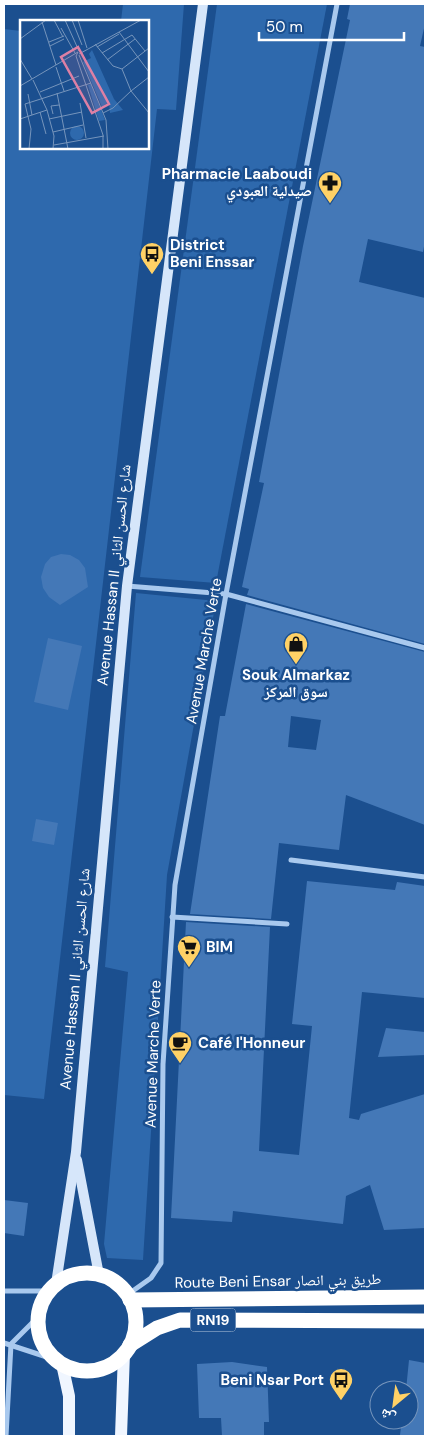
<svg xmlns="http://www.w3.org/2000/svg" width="429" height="1440" viewBox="0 0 429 1440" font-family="'DM Sans','Noto Naskh Arabic',sans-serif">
	<rect width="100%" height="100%" fill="#1b4f8f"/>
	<g fill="#2e69ad">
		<polygon points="123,4 184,4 176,110 157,109 44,1099 4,1095 4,29 21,31 21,148 148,148 148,21 121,21"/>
		<polygon points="217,4 327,4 216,583 140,577"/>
		<polygon points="136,593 216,601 167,875 143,1260 107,1258 104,1244 128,972 105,967"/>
	</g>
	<g fill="#4478b7" fill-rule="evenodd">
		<polygon points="350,4 425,4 425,24 420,46 425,47 425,241 423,252 368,239 359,282 425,298 425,644 247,595 249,589 242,587 264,483 259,482 303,246 350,20 347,19"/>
		<polygon points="61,554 70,555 79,560 85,568 88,587 60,605 49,597 43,588 41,577 45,564 51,557"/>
		<path d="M246 604 425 652V825L346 795 339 850 279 843 271 919 190 914 220 716H225ZM291 716 321 720 316 750 288 747Z"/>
		<polygon points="48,638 82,646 68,710 34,702"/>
		<polygon points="36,819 58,823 54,845 32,841"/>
		<polygon points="307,881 395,890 397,882 425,886 425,998 362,992 349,1118 359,1120 361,1114 425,1094 425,1228 384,1230 370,1185 346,1196 343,1224 233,1211 232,1222 171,1218 186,922 270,927 259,1151 299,1155 312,1026 292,1024"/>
		<polygon points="386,1028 425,1032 425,1055 378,1057"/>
		<polygon points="4,1200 28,1203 24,1236 4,1233"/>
		<polygon points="409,1360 425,1363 425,1436 400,1435 402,1420 409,1420 409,1390 406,1390"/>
		<polygon points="232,1362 267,1367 269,1422 264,1422 264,1436 222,1436 221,1418 199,1418 197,1364"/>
	</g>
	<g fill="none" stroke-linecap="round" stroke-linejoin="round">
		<g stroke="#a9c9ee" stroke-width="5">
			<polyline points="127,586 226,594 425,648"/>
			<polyline points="291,860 425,877"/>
			<polyline points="172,917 287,924"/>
			<polyline points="4,1291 49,1291"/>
			<polyline points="127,1295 151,1278 161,1263 163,1064 175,885 226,594 337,4"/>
			<polyline points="4,1343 56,1360"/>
			<polyline points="6,1436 11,1344 38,1317"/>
		</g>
		<g stroke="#d6e6fa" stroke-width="10">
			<polyline points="77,1160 99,1275"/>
			<polyline points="56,1284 76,1152 127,586 203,4"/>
		</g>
		<g stroke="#f0f6ff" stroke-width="12">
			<polyline points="62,1364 69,1396 69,1436"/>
			<polyline points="121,1436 124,1353"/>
		</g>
		<g stroke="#fff" stroke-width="15">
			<circle cx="87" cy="1322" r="49"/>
			<polyline points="130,1300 425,1297"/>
			<polyline points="130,1345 157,1328 180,1320 425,1321"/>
		</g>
	</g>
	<defs>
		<g id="pharmacy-pin" transform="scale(1.25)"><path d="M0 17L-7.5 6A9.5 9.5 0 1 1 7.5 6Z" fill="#ffd166" stroke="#1b4f8f"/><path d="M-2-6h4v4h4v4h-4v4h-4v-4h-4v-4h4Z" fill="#111"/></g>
		<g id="bus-pin" transform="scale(1.25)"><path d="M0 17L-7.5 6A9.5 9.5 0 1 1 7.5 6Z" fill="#ffd166" stroke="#1b4f8f"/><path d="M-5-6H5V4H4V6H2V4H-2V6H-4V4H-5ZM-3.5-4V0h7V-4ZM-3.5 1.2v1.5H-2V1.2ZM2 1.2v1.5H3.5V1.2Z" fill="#111"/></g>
		<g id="shop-pin" transform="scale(1.25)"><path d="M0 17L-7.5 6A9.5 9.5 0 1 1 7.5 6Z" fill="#ffd166" stroke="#1b4f8f"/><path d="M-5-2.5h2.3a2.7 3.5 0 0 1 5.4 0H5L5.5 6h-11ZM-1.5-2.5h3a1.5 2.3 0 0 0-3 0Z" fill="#111"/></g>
		<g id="supermarket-pin" transform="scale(1.25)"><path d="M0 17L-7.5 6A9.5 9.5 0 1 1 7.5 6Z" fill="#ffd166" stroke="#1b4f8f"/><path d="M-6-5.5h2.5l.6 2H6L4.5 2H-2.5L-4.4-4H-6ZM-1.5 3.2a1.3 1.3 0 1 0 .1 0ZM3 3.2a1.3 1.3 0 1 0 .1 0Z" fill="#111"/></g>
		<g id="cafe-pin" transform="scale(1.25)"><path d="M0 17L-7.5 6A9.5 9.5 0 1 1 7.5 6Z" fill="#ffd166" stroke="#1b4f8f"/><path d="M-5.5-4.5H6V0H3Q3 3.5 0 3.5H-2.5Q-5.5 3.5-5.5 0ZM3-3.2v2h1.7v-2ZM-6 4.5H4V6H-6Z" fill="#111"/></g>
	</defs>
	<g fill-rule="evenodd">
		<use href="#pharmacy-pin" x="330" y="183"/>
		<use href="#bus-pin" x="152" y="254"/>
		<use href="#shop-pin" x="296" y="644"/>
		<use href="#supermarket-pin" x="189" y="947"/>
		<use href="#cafe-pin" x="180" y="1043"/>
		<use href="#bus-pin" x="341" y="1380"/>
	</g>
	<g text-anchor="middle" stroke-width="5" stroke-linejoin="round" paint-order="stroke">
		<rect fill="#1b4f8f" stroke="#bbcadd" stroke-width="1" x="190.5" y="1308.5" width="45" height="23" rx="4"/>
		<g font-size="14" font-weight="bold" fill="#fff">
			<text x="213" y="1325">RN19</text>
		</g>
		<g font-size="15" font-weight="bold" fill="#fff" stroke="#1b4f8f" text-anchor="start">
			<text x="312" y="179" text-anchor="end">Pharmacie Laaboudi<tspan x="312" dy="17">صيدلية العبودي</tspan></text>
			<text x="170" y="250">District<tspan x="170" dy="17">Beni Enssar</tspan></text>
			<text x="296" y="680" text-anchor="middle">Souk Almarkaz<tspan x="296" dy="17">سوق المركز</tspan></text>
			<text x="206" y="952">BIM</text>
			<text x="198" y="1048">Café l'Honneur</text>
			<text x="324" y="1385" text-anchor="end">Beni Nsar Port</text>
		</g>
		<g font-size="15" fill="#fff" stroke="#1b4f8f">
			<text transform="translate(114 575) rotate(-84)" y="5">Avenue Hassan II شارع الحسن الثاني</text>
			<text transform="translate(204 651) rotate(-80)" y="5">Avenue Marche Verte</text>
			<text transform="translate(75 979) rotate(-85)" y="5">Avenue Hassan II شارع الحسن الثاني</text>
			<text transform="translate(153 1054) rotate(-88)" y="5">Avenue Marche Verte</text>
			<text transform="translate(278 1281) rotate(-1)" y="5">Route Beni Ensar طريق بني انصار</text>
		</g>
	</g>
	<g transform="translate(20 20)">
		<rect width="129" height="129" fill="#1b4f8f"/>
		<path d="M72 30 94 79 103 90 90 93 89 82 82 87 63 42 71 38 69 34ZM71 64 85 100 79 101 68 65ZM50 113a7 7 0 1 1 14 0a7 7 0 1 1-14 0Z" fill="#2e69ad"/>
		<path fill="none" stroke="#7695bc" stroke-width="1" d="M34 0 43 17M45 0 59 31M52 0 62 25M58 0 67 28M22 2 36 45M41 8 55 33M99 12 129 52M0 19 26 0M29 22 44 16M75 24 93 46 102 49 111 71 93 88 83 93M30 26 44 19M77 27 99 14M82 33 112 15 125 31M59 34 121 0M59 35 86 100 88 129M56 36 83 115V129M0 39 12 59M87 40 115 19M36 47 44 71M102 49 129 28M129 57 111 71 129 93M13 60 27 90 34 116 33 129M0 66 58 32 56 36M20 72 59 56M37 73 48 129M8 74 12 95M60 83 66 118M20 92 26 114M33 94 31 86 39 85M0 99 27 90M29 99 62 92M33 112 63 105M34 125 84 116M9 129 11 109 5 84 71 63"/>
		<path fill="#dd80a5" fill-opacity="0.15" stroke="#dd80a5" stroke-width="2.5" d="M58 27 89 84 72 93 41 37Z"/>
		<rect width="129" height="129" fill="none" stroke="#fff" stroke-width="2.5"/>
	</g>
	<rect width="429" height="1440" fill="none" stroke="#ffffff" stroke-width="10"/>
	<g transform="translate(394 1405) rotate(209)"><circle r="24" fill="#1b4f8f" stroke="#7695bc"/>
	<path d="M0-4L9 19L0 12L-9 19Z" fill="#ffd166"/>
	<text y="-8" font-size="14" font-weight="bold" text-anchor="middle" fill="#ffffff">ش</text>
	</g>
	<path d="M259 32v8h145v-8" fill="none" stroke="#ffffff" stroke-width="2.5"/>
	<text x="266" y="32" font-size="15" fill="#ffffff" stroke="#1b4f8f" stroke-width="4" paint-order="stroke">50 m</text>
</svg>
